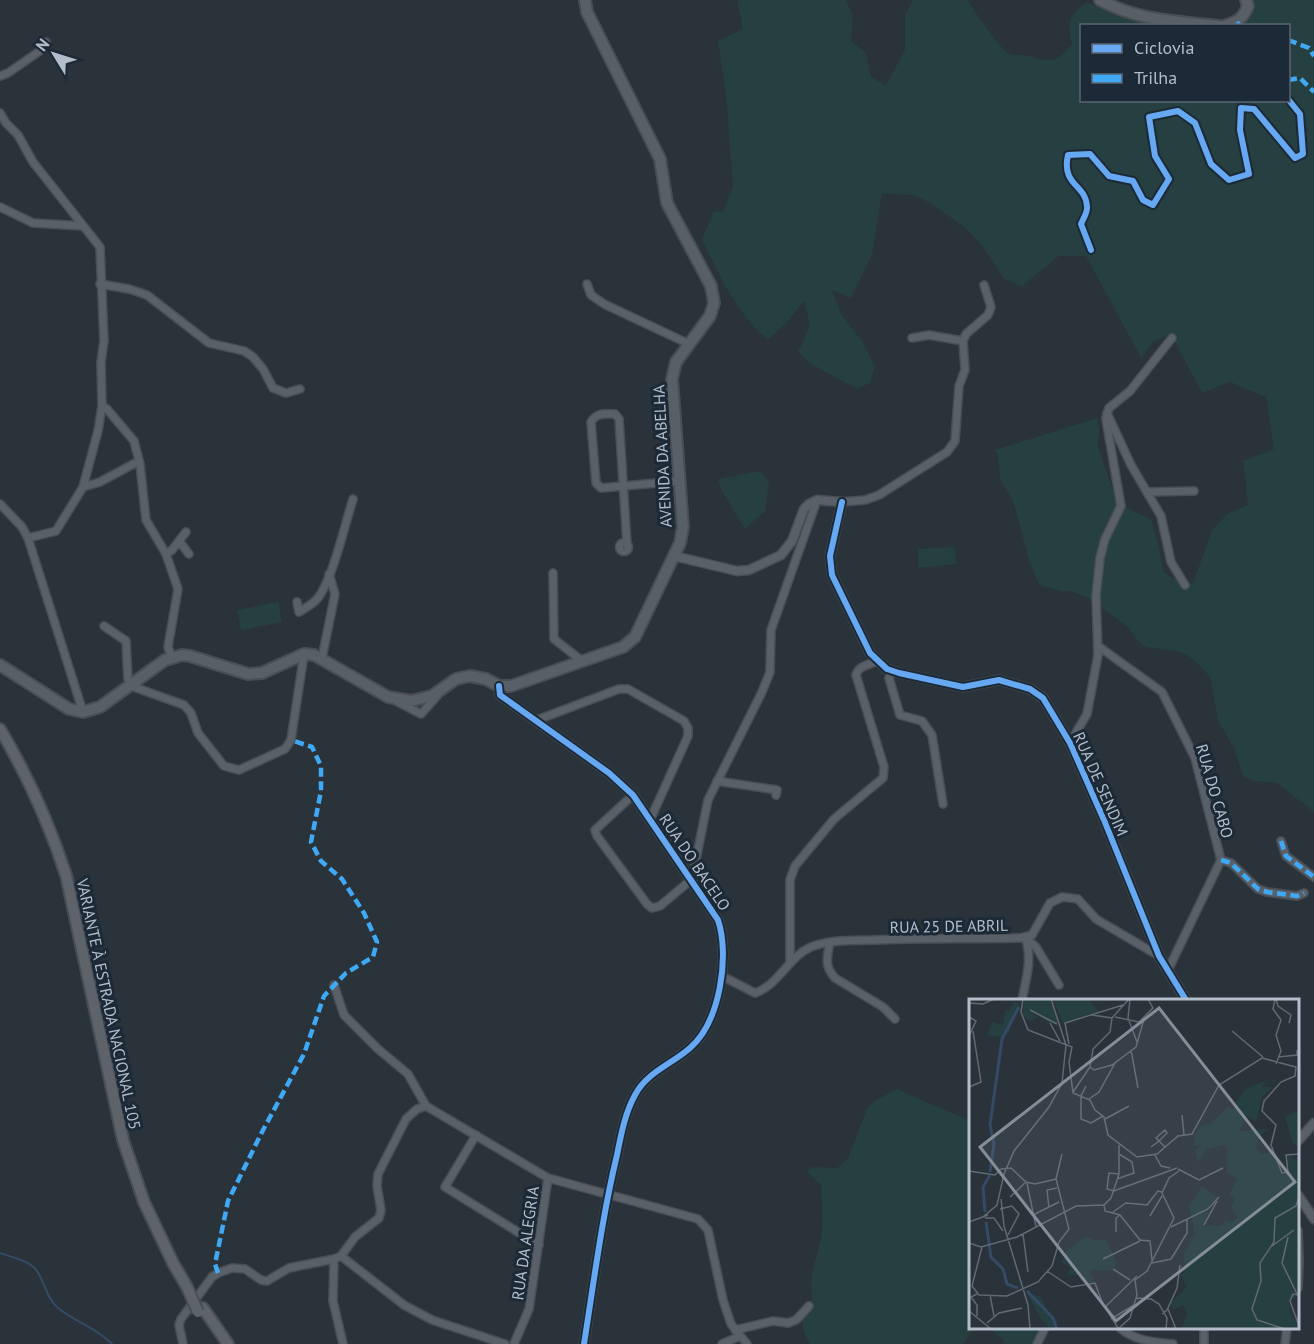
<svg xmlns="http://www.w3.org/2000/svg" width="1314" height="1344" viewBox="0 0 1314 1344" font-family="'PT Sans',sans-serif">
	<rect width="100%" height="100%" fill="#2a323a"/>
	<g fill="#263f41">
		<path d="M737 0H846L853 15 851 41 866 53 871 77 886 85 905 50V15L913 0H968C974 11 998 46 1008 53 1013 55 1017 54 1022 55 1047 59 1053 68 1072 44 1066 22 1069 15 1087 2L1121 16 1171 25 1082 26V100H1288V26L1244 25 1252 14V0H1314V812L1277 783 1255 781 1243 776 1234 748 1218 721 1210 677 1194 660 1182 652 1145 647 1137 640 1128 627 1088 598 1070 591H1061L1039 585 1030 563 1013 501 1000 479 998 454 995 450 1097 418 1099 428 1098 447 1114 493 1122 503 1134 512 1148 517 1151 520 1158 543 1164 572C1172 578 1182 584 1193 583L1212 530 1227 514 1248 505 1243 461 1274 449 1266 397 1230 382 1202 393 1171 335 1154 341 1141 358 1086 256H1059L1022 286 1004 279 981 244 965 228 931 203 912 195 882 194 872 255 851 298 832 290 841 314 862 341 875 366 870 383 857 389 811 364 798 352 810 325 804 301 786 323 768 340C736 313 719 275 702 239L714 211 723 212 733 187 726 96 718 41 743 29Z"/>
		<polygon points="760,471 769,483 765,511 745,529 722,491 718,479"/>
		<polygon points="955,547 956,564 919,568 917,549"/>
		<polygon points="278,602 282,622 241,630 237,610"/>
		<path d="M897 1089 970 1121 969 1184H970V1328H974L963 1344H810C800 1327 799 1315 812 1299 807 1275 820 1253 822 1229 823 1214 821 1199 821 1185L806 1171 812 1167 837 1168 848 1159 867 1108 878 1099Z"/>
		<polygon points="989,1328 1041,1328 1032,1344 1004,1344 1003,1340"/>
	</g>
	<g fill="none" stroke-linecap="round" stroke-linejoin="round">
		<path stroke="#354b65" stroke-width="2" d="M0 1253C11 1257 31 1261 37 1271 45 1283 47 1299 58 1308 75 1322 96 1327 112 1344"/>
		<g stroke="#484e54" stroke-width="10">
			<g id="minor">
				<polyline points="0,76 8,73 44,48 46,42"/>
				<polyline points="0,113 6,123 18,135 33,162 100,247 104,341 101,362 102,406 98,431 83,487 56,531 28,538"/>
				<polyline points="0,207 33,223 83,226"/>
				<polyline points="100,284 129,289 147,295 209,343 244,351 253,357 263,369 273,388 286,393 300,389"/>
				<polyline points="587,284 591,295 604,304 689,344"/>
				<polyline points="912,338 929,335 963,341"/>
				<polyline points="102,406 107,409 134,441 140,464 146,520 166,554 178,589 168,647 172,658"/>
				<polyline points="1107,413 1131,465 1161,516 1171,562 1185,585"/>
				<polyline points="83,487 100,482 139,461"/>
				<polyline points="1148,492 1194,491"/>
				<polyline points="842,502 865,500 879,495 947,452 955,441 959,386 965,370 963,341 966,334 988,315 991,307 984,285"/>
				<polyline points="0,504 22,527 28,538 83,712"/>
				<polyline points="179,541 189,554"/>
				<circle cx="624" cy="547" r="4.5"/>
				<path d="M627 544 619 419 615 414C605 414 597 412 591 422L596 483 601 488 680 481"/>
				<polyline points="166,554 172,550 186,532"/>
				<polyline points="553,573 554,639 582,661"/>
				<path d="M297 602 299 612C306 608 313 604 318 598 333 578 345 524 353 499"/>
				<polyline points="104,626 126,641 128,679 131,686 184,705 191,713 198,733 224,766 239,770 285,749 291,740 304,654"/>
				<polyline points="1098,646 1162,692 1195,758 1221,860 1168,970"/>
				<polyline points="322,658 335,594 329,574"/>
				<polyline points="892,671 889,678 900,715 922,721 932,735 943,804"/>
				<polyline points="396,701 421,714 437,696"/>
				<polyline points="537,720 619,689 628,689 684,721 688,728 688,736 650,820"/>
				<polyline points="1070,743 1087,714 1098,655 1096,596 1100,558 1105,539 1121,506 1107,425 1106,418 1109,408 1130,391 1172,338"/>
				<polyline points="717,781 777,790 776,795"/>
				<polyline points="633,795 595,830 597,836 647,904 652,908 660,906 692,879 708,800 762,692 770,672 771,630 817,500"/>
				<polyline points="1281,841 1286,856 1314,877"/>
				<polyline points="1221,860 1231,863 1258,889 1267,892 1297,896 1304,893"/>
				<polyline points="1027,939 1036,947 1059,985"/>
				<path d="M830 942C827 957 824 966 835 978L883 1007 895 1019"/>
				<path d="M790 963V880L795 866 834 819 883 778 884 767 856 675C859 665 869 665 877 661"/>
				<path d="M722 976 755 993C779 985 788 957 811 947 830 939 853 941 874 940 923 938 972 939 1020 938L1032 935 1050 903 1062 897 1078 899 1096 919 1159 956"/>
				<polyline points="334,985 344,1015 378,1049 408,1074 426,1106"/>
				<path d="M1022 1000C1026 979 1033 958 1025 937"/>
				<polyline points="426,1106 548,1178 698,1219 708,1230 723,1300 731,1324 747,1344"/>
				<polyline points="476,1135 445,1187 539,1245"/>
				<polyline points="1298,1231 1299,1261 1298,1288"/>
				<polyline points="341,1256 404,1305 432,1320 505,1344"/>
				<polyline points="334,1259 333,1301 343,1344"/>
				<path d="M1120 1328C1135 1341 1153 1342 1173 1344"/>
				<polyline points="1204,1328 1204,1344"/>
				<polyline points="735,1330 773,1321 788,1323 796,1320 809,1306"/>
				<polyline points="183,1344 179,1325 181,1319 212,1277 218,1273 232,1268 245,1269 261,1280 267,1281 289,1268 334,1259 341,1256 355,1237 379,1218 381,1210 377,1186 378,1174 406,1119 417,1109 426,1106"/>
				<polyline points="514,1344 529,1309 548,1178"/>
				<polyline points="722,1344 740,1336"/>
				<polyline points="1037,1344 1045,1328"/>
				<polyline points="1285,1344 1287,1328"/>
			</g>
		</g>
		<g stroke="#484e54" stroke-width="11">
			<g id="tertiary">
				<polyline points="674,556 737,571 749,570 781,555 792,541 804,509 809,504 817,500 842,502 830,556 832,575 870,653 887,669 899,673 963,687 999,680 1030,689 1043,698 1070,743 1104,820 1159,956 1186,1000"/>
				<path d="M499 686 500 695 609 773 633 795 718 920C730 956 720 1022 690 1048 672 1064 647 1072 635 1095 625 1113 621 1135 617 1155 602 1217 594 1281 584 1344"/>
				<polyline points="1298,1141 1314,1123"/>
				<polyline points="1298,1195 1314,1219"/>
			</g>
		</g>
		<g stroke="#484e54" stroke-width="14">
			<g id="secondary">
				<path d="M1100 0C1139 21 1176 21 1219 26"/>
				<path d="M1224 26C1237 22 1243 19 1248 6L1246 0"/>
				<polyline points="0,665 69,709 83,712 100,707 165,660 172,658 182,655 190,656 248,674 262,673 304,654 314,655 388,697 411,701 432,696 456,679 470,676 486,679 499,686 511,686 623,647 635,637 680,543 683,527 672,379 676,362 710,316 714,303 711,286 667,203 660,159 587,12 585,0"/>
			</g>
		</g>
		<g stroke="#484e57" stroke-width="14">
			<g id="primary">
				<path d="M0 729C28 776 49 823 66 875L123 1140 144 1202 173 1263 187 1287"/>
				<polyline points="203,1308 228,1344"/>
			</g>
		</g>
		<use href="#minor" stroke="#5a6068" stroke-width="7"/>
		<use href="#tertiary" stroke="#5a6068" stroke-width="8"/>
		<use href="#secondary" stroke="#595f66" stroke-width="10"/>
		<use href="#primary" stroke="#5d6369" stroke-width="10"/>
		<g stroke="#484e57" stroke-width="14" stroke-linecap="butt">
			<polyline id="primary-bridge" points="187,1287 198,1312"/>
		</g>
		<use href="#primary-bridge" stroke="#5d6369" stroke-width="10"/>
		<g stroke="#3fa9f5" stroke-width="4.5" stroke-dasharray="9 4.5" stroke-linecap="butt">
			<polyline points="1237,22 1240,26"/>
			<polyline points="1288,40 1309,48 1314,56"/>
			<polyline points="1288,80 1300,78 1314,92"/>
			<polyline points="1281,841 1286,856 1314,877"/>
			<polyline points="1221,860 1231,863 1258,889 1267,892 1297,896 1304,893"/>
			<polyline points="218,1273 215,1264 228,1201 262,1132 304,1054 324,996 346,973 373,957 377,942 364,913 342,879 321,861 311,842 321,791 321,766 312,747 291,740"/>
		</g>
		<g stroke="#1c2936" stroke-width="10">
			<g id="cycleway">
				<path d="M1091 250 1081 224C1083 219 1088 212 1087 206 1086 185 1061 185 1068 155L1090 154 1109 176 1133 181 1143 200 1153 205 1169 179 1155 156 1149 117 1178 111 1195 123 1211 164 1229 180 1249 174 1240 130 1241 108 1254 109 1295 158 1303 154 1300 114 1288 99"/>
				<polyline points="842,502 830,556 832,575 870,653 887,669 899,673 963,687 999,680 1030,689 1043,698 1070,743 1104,820 1159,956 1186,1000"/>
				<path d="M499 686 500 695 609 773 633 795 718 920C730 956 720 1022 690 1048 672 1064 647 1072 635 1095 625 1113 621 1135 617 1155 602 1217 594 1281 584 1344"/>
			</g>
		</g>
		<use href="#cycleway" stroke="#66a8f1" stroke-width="6"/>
	</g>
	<g text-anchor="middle" stroke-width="6" stroke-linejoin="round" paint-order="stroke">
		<g font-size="16" fill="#b4becb" stroke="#1c2936">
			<text transform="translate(662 456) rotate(-93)" y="6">AVENIDA DA ABELHA</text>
			<text transform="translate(1101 784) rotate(66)" y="6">RUA DE SENDIM</text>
			<text transform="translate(1215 791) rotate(74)" y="6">RUA DO CABO</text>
			<text transform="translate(695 862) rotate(56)" y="6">RUA DO BACELO</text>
			<text transform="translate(949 926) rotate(-1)" y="6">RUA 25 DE ABRIL</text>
			<text transform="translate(109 1004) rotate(78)" y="6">VARIANTE À ESTRADA NACIONAL 105</text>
			<text transform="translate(525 1243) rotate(-82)" y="6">RUA DA ALEGRIA</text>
		</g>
	</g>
	<g transform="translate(969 999)">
		<rect width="330" height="330" fill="#2a323a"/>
		<path d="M55 0H80L90 24H80L62 11 60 13 70 18 61 23 59 30 61 22 54 17ZM84 0H119L130 12 94 24ZM45 2 50 5 40 33 34 38 18 36 23 23 34 26 36 11 40 12ZM298 81 293 88H304L293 98 287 123 279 118 270 132 300 130 290 137 287 148 292 155 302 153 315 176 319 157 330 163V295L320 303V309L330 330H212L218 314 214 306 205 310 200 306 218 288 211 276 216 273 215 254 226 235 220 207 233 187 248 198 240 207 236 227H252L257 221 262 224 268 218 262 209 266 199 260 197 268 179 258 174V150L255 146 237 150 229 164 226 151 233 147 224 146 226 135 231 127 241 125 259 108 263 110 276 90ZM330 111V149L324 145 316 118ZM118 237 124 241H138L148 265 142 271H121L125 283 114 284 115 276H98L102 269 93 264 97 252ZM57 293 72 298 88 330H81L71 319Z" fill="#263f41"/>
		<path fill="none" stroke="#354b65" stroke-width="3" d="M21 173 25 145 21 126 33 40 50 8M16 213 14 188 21 176M17 223 22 258 34 270 38 285 49 289M58 292 84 319 88 330"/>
		<path fill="none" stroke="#616a74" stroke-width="1.5" d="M54 0 52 13 59 31 103 48 100 63 104 94 121 101 126 111 135 118 139 136 168 158 188 155 209 137 223 135 250 86 293 59 327 68 326 77 312 83 295 102 293 112 307 126 302 146 313 174 319 173 317 156 330 155M161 0 159 19 168 43M306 0 304 10 312 21 307 36 312 52 307 65M307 0 309 7 322 16 320 24M0 4 14 5 25 0M61 11 88 25M123 16 143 19M0 18 7 22 0 37M146 18 170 23 184 9 179 0M81 24 91 42M263 32 294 58M100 45 96 24 154 6M162 51 169 89M309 58 328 56V51M121 68 125 71 143 66 167 48 175 20M117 87 112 97V120L122 124 134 117M0 88 12 83 4 32M104 93 121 68 124 50 141 33 143 19 160 0M120 100 130 93 146 64M213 116 215 136M136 120 160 107M182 148 190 142 198 134 196 131 187 139 196 148M186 156 192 167 201 169M209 170 230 181 254 169M0 172 26 176 32 170 42 169 57 183 66 185 87 180M150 175 140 174 138 190 145 192 208 169M148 180 165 174 163 163 150 155M58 184 67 228M41 198 57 183M32 200 35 227 59 306 61 330M135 206 136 212 151 216 171 241 181 242 183 261M80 209 78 191 88 189M31 210 43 207 50 215 39 236M144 213 157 204 178 206 189 192 193 193M64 216 90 203M15 217 28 206 35 175 45 152 80 108 93 84 97 46 82 0M181 217 193 197M16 219H25L34 232M0 223 19 216M235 226 248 202M202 228 239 210 250 198M147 233V219L151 216M54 235 59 273M319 238 313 264 328 295M0 244 12 248 48 238 107 207 135 206 142 199 150 175V146M303 247 325 231M13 248 3 287 10 296 38 297 69 283 83 267 90 243 100 230 87 180 93 155M134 260 171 242M183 264 202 260 218 234V221M144 270 161 281M78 272 102 288 126 284 135 308M21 296 25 317M330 296 324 295 321 302 330 327M167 299 182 300 190 305 198 319 197 330M199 310 207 330M0 312 22 330M193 315 198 311 208 289 211 266M8 317V306L2 298 8 295M142 320 165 306M18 324 30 314 53 309M149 329 136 308 168 277M149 330 161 319 168 296 166 281 178 272 205 219 193 194 200 179 210 172M316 330 288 321 283 310 292 282 291 264 305 243 306 219 327 207 330 198"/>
		<path fill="#848d98" fill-opacity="0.15" stroke="#848d98" stroke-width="3" d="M190 9 326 183 147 322 11 148Z"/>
		<rect width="330" height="330" fill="none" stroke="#b4becb" stroke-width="3"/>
	</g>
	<rect x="1080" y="24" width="210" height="78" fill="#1c2936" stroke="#596572" stroke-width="1.5"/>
	<rect x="1092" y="44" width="30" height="9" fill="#66a8f1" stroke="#596572" stroke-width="1.5"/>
	<text x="1134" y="54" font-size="18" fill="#b4becb">Ciclovia</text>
	<rect x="1092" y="74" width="30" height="9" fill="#3fa9f5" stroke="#596572" stroke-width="1.5"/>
	<text x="1134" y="84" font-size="18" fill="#b4becb">Trilha</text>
	<g transform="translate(54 54) rotate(308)" stroke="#1c2936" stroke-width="4.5" paint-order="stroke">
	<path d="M0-4.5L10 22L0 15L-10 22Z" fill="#b4becb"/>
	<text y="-9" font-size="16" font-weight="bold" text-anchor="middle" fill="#b4becb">N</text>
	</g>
</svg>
